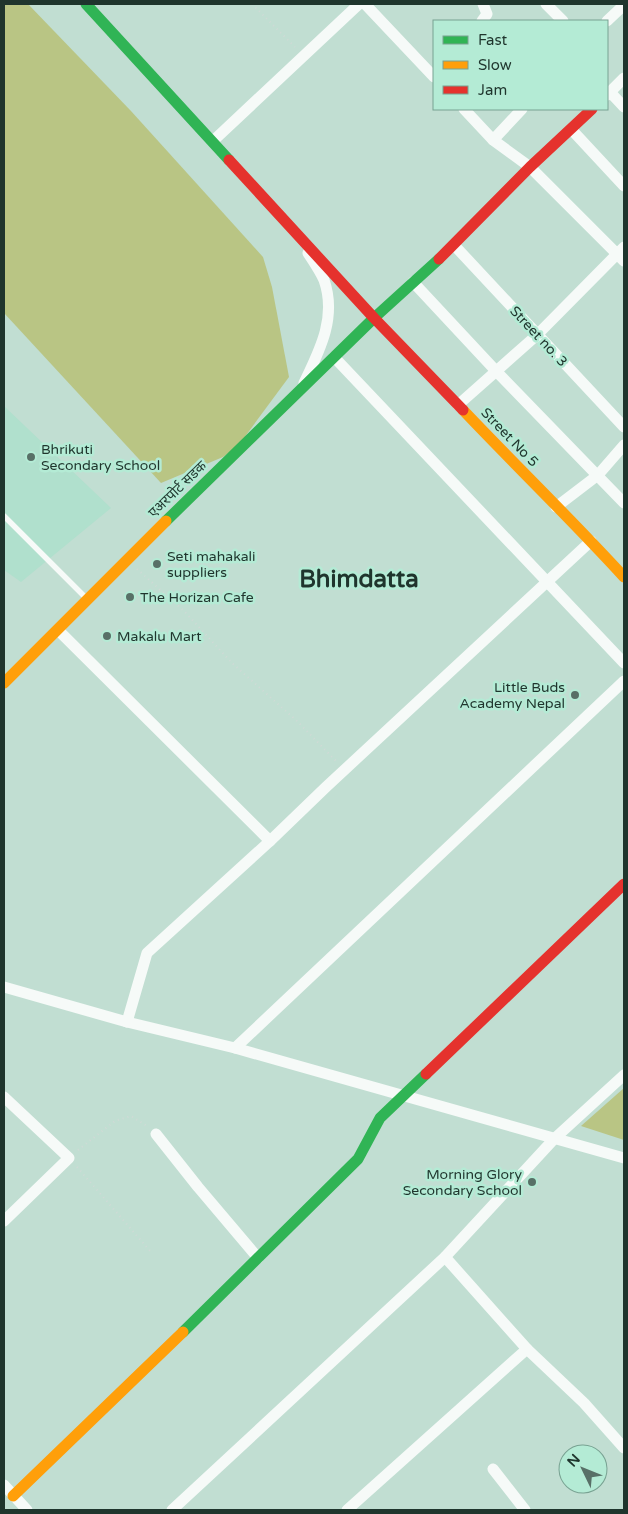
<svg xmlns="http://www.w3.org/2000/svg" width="628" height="1514" viewBox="0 0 628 1514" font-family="'Varela Round','Noto Sans Devanagari',sans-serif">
	<rect width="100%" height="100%" fill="#c1ded2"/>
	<polygon fill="#b0e0cd" points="4,406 111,508 21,582 4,570"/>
	<g fill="#b9c584">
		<polygon points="4,4 28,4 131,111 263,257 272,287 289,377 238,446 223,457 161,483 4,313"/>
		<polygon points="624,1088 624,1140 581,1126"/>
	</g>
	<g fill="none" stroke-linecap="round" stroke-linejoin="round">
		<g stroke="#d0dad6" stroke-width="2" stroke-dasharray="1 4" stroke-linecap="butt">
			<polyline points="252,4 295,47"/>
			<polyline points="137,569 185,612 232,663 298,722 337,762"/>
			<polyline points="78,1150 115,1121 131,1116 147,1126"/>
			<polyline points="77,1167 151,1252"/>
		</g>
		<polyline stroke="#f6faf8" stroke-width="5.5" points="4,516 87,599"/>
		<g stroke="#f6faf8" stroke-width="11">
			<polyline points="365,4 434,77"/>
			<polyline points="546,4 563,21"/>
			<polyline points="482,21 487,14 483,4"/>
			<polyline points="607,21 624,5"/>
			<polyline points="610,92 624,107"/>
			<polyline points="607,95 624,78"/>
			<polyline points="464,109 493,140 530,167 624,261"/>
			<polyline points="571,129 624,186"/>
			<polyline points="493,140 522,109"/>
			<polyline points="213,141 359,4"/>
			<polyline points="454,245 624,427"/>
			<polyline points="413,282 496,371 624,503"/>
			<polyline points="334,357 624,663"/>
			<path d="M304 383C320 350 337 317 324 280 320 271 313 261 308 253"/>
			<polyline points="458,405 537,335 624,247"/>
			<polyline points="556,507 598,475 624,445"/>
			<polyline points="58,630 270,841"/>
			<polyline points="4,987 127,1022 235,1048 624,1158"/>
			<polyline points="127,1022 147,953 270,841 326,787 591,541"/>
			<polyline points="235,1048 624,681"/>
			<polyline points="4,1097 69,1158 4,1221"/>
			<polyline points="156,1134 198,1187 258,1258"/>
			<polyline points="445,1257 527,1349 584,1403 624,1448"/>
			<polyline points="493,1469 525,1510"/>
			<polyline points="4,1485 27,1510"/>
			<polyline points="172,1510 445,1257 554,1139 624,1075"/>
			<polyline points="347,1510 527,1349"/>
		</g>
		<g stroke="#30b455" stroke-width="11">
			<polyline points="86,4 229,160"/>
			<polyline points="166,521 374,318 439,259"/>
			<polyline points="183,1332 358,1159 380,1118 426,1074"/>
		</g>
		<g stroke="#ff9f0a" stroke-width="11">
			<path d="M463 410C516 466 572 520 624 577"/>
			<polyline points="4,683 166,521"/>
			<polyline points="13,1496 183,1332"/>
		</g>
		<g stroke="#e5322d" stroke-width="11">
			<polyline points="229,160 374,318 463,410"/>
			<polyline points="439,259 530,167 592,109"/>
			<polyline points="426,1074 624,884"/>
		</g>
	</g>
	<g fill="#587067" stroke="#b4ebd5" stroke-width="2">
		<circle cx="31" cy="457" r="5"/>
		<circle cx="157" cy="564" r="5"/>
		<circle cx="130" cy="597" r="5"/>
		<circle cx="107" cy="636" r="5"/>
		<circle cx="575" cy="695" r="5"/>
		<circle cx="532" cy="1182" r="5"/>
	</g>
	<g text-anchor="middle" stroke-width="5" stroke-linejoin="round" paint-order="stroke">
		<g font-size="14" fill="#1f352d" stroke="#b4ebd5">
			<text transform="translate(539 336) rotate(47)" y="5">Street no. 3</text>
			<text transform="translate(510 437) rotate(46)" y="5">Street No 5</text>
			<text transform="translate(177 489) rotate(-44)" y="5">एअरपोर्ट सडक</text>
		</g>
		<g font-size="14" fill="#1f352d" stroke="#b4ebd5" text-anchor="start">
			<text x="41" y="454">Bhrikuti<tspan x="41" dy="16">Secondary School</tspan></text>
			<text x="167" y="561">Seti mahakali<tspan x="167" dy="16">suppliers</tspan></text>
			<text x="140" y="602">The Horizan Cafe</text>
			<text x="117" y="641">Makalu Mart</text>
			<text x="565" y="692" text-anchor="end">Little Buds<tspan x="565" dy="16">Academy Nepal</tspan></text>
			<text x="522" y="1179" text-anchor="end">Morning Glory<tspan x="522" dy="16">Secondary School</tspan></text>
		</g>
		<g font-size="24" font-weight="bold" fill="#1f352d" stroke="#b4ebd5">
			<text x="359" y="587">Bhimdatta</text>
		</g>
	</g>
	<rect width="628" height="1514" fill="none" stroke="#1f352d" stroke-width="10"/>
	<rect x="433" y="20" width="175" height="90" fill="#b4ebd5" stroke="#78a292"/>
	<rect x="443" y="36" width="25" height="8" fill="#30b455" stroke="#78a292"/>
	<text x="478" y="45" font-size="15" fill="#1f352d">Fast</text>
	<rect x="443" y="61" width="25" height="8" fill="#ff9f0a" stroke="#78a292"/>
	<text x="478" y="70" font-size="15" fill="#1f352d">Slow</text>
	<rect x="443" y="86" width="25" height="8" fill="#e5322d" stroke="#78a292"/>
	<text x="478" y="95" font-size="15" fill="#1f352d">Jam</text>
	<g transform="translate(583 1469) rotate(313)"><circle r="24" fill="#b4ebd5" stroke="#78a292"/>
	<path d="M0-4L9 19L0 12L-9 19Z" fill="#587067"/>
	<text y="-8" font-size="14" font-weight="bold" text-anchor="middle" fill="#1f352d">N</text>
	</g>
</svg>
